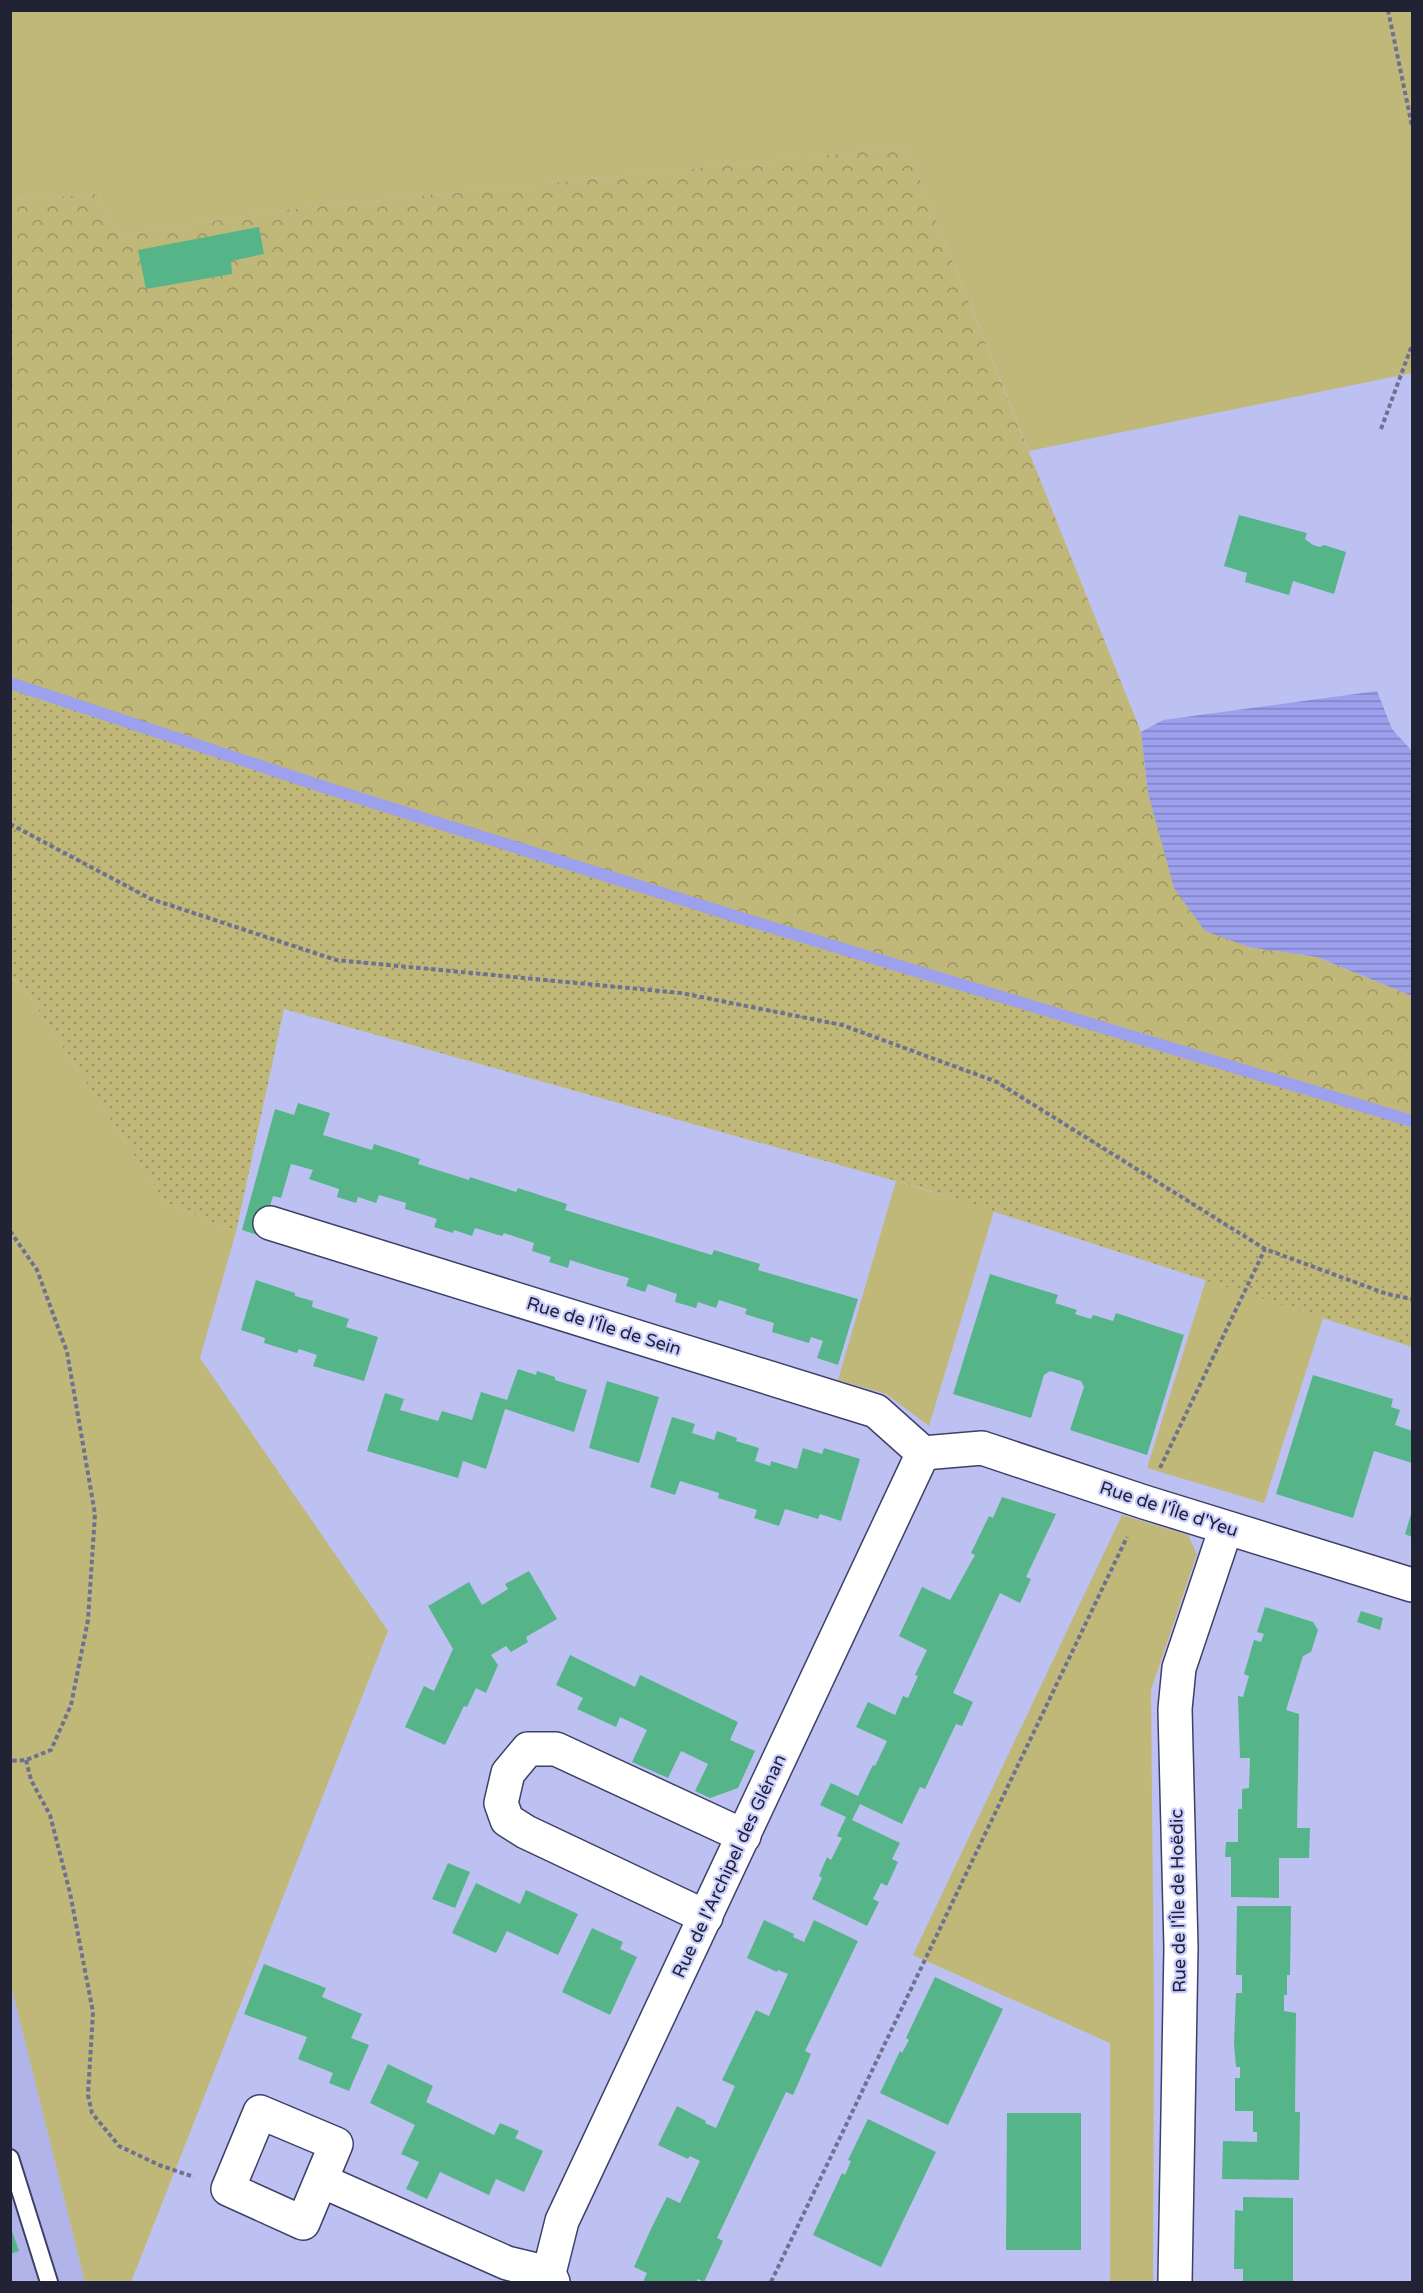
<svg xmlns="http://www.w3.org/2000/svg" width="1423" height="2293" viewBox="0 0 1423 2293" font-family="'Varela Round',sans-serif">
	<defs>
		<pattern id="forest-crowns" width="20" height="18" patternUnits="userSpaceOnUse" patternTransform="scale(1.5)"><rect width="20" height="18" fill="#c0b878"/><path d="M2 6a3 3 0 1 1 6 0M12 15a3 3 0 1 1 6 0" fill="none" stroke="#9c9563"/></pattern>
		<pattern id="park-dots" width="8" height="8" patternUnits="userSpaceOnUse" patternTransform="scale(1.5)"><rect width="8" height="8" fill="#c0b878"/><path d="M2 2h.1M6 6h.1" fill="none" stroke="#9c9563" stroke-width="1.8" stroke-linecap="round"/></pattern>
		<pattern id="water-rules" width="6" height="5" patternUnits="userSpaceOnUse" patternTransform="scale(1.5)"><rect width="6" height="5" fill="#9da0ed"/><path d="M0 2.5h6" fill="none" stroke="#8082c1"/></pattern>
	</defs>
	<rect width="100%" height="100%" fill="#bdc1f1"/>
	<polygon fill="#b0b4e9" points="11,1985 85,2282 11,2282"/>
	<g fill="#c0b878">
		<polygon points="11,11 1412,11 1412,373 1029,451 907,147 283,210 120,236 98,194 11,200"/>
		<polygon points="10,976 26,991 165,1202 236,1232 200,1358 388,1631 131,2282 85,2282 11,1985"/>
		<polygon points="896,1181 994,1211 929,1426 886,1394 838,1380"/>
		<polygon points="1206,1280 1323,1318 1264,1503 1147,1468"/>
		<polygon points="1122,1515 1188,1535 1197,1554 1151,1690 1154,2016 1153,2282 1110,2282 1110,2043 913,1955"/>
	</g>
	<polygon fill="url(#forest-crowns)" points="907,147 1141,732 1148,793 1249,947 1317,957 1412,996 1412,1118 602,876 11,691 11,200 98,194 120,236 283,210"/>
	<polygon fill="url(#park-dots)" points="11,691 602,876 1412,1118 1412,1347 921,1188 284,1009 236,1232 165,1202 26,991 11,976"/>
	<polygon fill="url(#water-rules)" points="1377,691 1392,729 1412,751 1412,996 1317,957 1249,947 1205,931 1174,888 1148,793 1141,732 1163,720"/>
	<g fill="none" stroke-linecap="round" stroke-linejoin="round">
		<polyline stroke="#9da0ed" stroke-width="12" points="10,683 327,788 744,919 1412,1121"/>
	</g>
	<g fill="#56b489">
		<polygon points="259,227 264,254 231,261 232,274 146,289 138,250"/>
		<polygon points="1239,515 1307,533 1305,539 1313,545 1320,547 1324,545 1346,552 1334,594 1293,581 1289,595 1245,582 1247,573 1224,566"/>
		<polygon points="298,1103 330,1113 323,1135 372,1150 374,1144 420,1159 418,1164 469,1180 470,1177 516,1192 518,1188 567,1204 565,1210 712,1255 714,1250 760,1264 758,1270 858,1299 838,1365 817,1358 823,1341 811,1337 809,1343 772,1332 774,1323 745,1314 747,1309 719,1300 716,1308 698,1302 696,1308 675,1302 677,1294 648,1284 645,1292 626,1286 629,1278 601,1270 570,1260 568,1268 549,1262 551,1257 532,1251 534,1243 504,1233 502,1236 475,1228 472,1236 454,1230 453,1233 434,1227 437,1219 405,1209 406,1203 379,1195 376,1203 358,1197 356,1203 337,1197 339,1189 309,1179 313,1170 291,1164 281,1198 273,1196 261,1236 242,1230 275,1109 294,1115"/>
		<polygon points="990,1274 1058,1295 1055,1303 1077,1310 1075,1314 1091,1319 1093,1315 1113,1321 1116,1313 1184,1335 1147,1455 1070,1430 1084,1387 1081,1381 1050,1371 1044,1375 1031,1418 953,1394"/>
		<polygon points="256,1280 295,1293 295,1296 313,1301 312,1307 349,1319 346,1327 378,1337 364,1381 313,1366 317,1355 299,1349 297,1353 264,1343 265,1338 241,1330"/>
		<polygon points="518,1369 536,1375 537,1371 555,1377 555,1380 587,1390 574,1432 505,1409 486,1469 463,1461 458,1478 367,1451 385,1393 404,1399 400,1410 438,1421 442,1411 472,1420 481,1392 507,1400"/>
		<polygon points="1313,1375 1393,1399 1391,1407 1400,1410 1395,1425 1412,1431 1412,1463 1374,1451 1353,1518 1276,1494"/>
		<polygon points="607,1381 659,1397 639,1463 589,1448"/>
		<polygon points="672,1417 695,1424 692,1433 714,1440 717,1431 737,1438 736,1441 759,1448 755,1461 770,1466 771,1461 797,1469 803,1448 822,1454 824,1448 860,1459 841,1521 820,1514 818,1519 785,1509 779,1526 754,1518 757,1510 718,1498 719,1493 680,1481 675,1495 650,1487"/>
		<polygon points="1002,1497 1056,1514 1026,1577 1031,1579 1020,1603 1000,1593 953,1693 973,1702 962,1726 956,1724 925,1789 920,1787 902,1824 860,1804 852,1820 900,1843 892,1859 898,1862 887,1886 881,1883 873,1899 879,1902 867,1926 812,1899 822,1878 819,1876 827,1857 831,1860 842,1838 837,1836 846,1817 820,1805 831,1783 858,1796 873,1765 875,1766 887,1741 856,1727 868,1702 895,1715 903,1696 908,1698 918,1676 915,1675 927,1650 899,1636 922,1587 950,1600 975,1555 971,1553 989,1516 993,1518"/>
		<polygon points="1412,1511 1412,1537 1405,1534"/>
		<polygon points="529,1571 557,1619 526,1637 528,1642 511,1652 506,1646 491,1655 498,1665 486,1693 476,1688 467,1707 464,1706 445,1745 405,1727 424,1686 434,1691 453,1649 428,1606 469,1582 482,1605 508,1589 505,1584"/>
		<polygon points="1265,1607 1313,1622 1318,1630 1311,1652 1303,1656 1286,1710 1299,1714 1297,1828 1310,1828 1309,1858 1279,1858 1279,1898 1231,1897 1231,1857 1225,1857 1226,1842 1238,1842 1238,1809 1242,1809 1242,1789 1249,1788 1250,1758 1240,1758 1238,1696 1243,1697 1249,1676 1244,1674 1254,1640 1261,1642 1264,1634 1257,1632"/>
		<polygon points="1361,1611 1383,1618 1380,1630 1357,1622"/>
		<polygon points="570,1655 635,1687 640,1675 738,1722 730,1740 755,1751 738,1788 710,1798 695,1791 708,1764 681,1751 668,1778 632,1762 647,1730 620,1717 616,1727 577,1709 583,1698 556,1685"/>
		<polygon points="448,1863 470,1872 455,1908 432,1899"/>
		<polygon points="476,1883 520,1904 526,1890 578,1914 558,1955 507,1931 496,1953 452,1933"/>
		<polygon points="1237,1906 1291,1906 1290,1975 1287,1975 1287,1995 1284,1995 1284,2011 1296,2013 1295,2112 1300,2112 1299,2180 1222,2179 1223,2141 1257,2142 1257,2132 1253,2132 1253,2111 1235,2111 1235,2078 1240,2078 1240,2067 1236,2067 1234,2043 1236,1993 1242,1993 1242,1975 1236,1975"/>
		<polygon points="764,1920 794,1934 793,1937 804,1942 814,1920 858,1941 805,2051 811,2054 802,2075 793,2095 786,2092 717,2238 723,2241 704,2282 698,2279 696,2282 643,2282 647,2273 634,2267 650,2231 667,2197 680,2203 700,2161 690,2156 688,2159 658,2145 677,2106 706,2121 705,2123 716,2128 735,2086 722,2080 756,2010 769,2016 788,1974 778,1970 777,1972 747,1958"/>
		<polygon points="592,1928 623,1942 620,1949 637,1957 610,2015 562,1992"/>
		<polygon points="264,1964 326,1988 322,1997 362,2014 351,2038 369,2045 349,2091 329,2083 333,2073 298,2059 307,2037 244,2014"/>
		<polygon points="935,1977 1003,2009 948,2125 880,2093 900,2051 902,2053 909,2040 906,2038"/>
		<polygon points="388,2064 433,2086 426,2102 494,2135 500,2123 519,2131 515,2138 543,2151 524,2192 496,2179 489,2195 440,2172 427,2199 406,2189 419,2162 401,2154 415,2125 370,2103"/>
		<polygon points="1007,2113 1081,2113 1081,2250 1006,2250"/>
		<polygon points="868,2119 936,2152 881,2267 813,2235 842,2173 845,2175 851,2161 848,2160"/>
		<polygon points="1243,2197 1293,2198 1293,2282 1243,2282 1243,2269 1234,2269 1235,2210 1243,2211"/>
		<polygon points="10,2225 19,2251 10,2254"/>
	</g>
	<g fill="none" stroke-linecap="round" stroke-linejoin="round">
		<g stroke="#3e4068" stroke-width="20">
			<polyline id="lane" points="10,2158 49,2282"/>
		</g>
		<g stroke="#3e4068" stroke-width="36">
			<g id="street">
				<polyline points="270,1223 876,1411 923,1453"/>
				<polyline points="923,1453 982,1448 1144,1502 1412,1585"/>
				<polyline points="706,1917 526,1832 507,1820 501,1803 508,1773 528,1749 556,1749 744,1836"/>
				<polygon points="260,2112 336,2144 303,2223 228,2189"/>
				<polyline points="322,2181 507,2263 549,2273"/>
				<polyline points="553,2282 549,2273 562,2221 923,1453"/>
				<polyline points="1175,2282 1181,1947 1175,1709 1179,1668 1226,1528"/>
			</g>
		</g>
		<g stroke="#6e7192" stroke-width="4" stroke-dasharray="4.5 3" stroke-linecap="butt">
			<polyline points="1388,10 1412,126"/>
			<polyline points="1381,429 1412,345"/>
			<polyline points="10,824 151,899 336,960 681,993 842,1025 997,1082 1265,1249 1387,1294 1412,1299"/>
			<polyline points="10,1231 37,1270 67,1352 95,1514 88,1620 71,1705 51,1750 26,1760 10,1761"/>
			<polyline points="1160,1468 1265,1249"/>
			<polyline points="26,1760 31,1780 50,1815 70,1893 93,2012 88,2095 92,2113 119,2146 159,2165 194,2177"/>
			<polyline points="771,2282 1127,1537"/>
		</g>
		<use href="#lane" stroke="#fff" stroke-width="16"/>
		<use href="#street" stroke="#fff" stroke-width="33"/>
	</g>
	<g text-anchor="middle" stroke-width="4.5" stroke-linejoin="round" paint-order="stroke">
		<g font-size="18" fill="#212234" stroke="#cacefe">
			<text transform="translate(604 1326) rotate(17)" y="6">Rue de l'Île de Sein</text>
			<text transform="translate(1169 1509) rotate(18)" y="6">Rue de l'Île d'Yeu</text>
			<text transform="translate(729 1866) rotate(-65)" y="6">Rue de l'Archipel des Glénan</text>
			<text transform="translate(1178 1901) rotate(-91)" y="6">Rue de l'Île de Hoëdic</text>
		</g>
	</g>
	<rect width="1423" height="2293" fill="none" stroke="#212234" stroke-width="24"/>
</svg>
